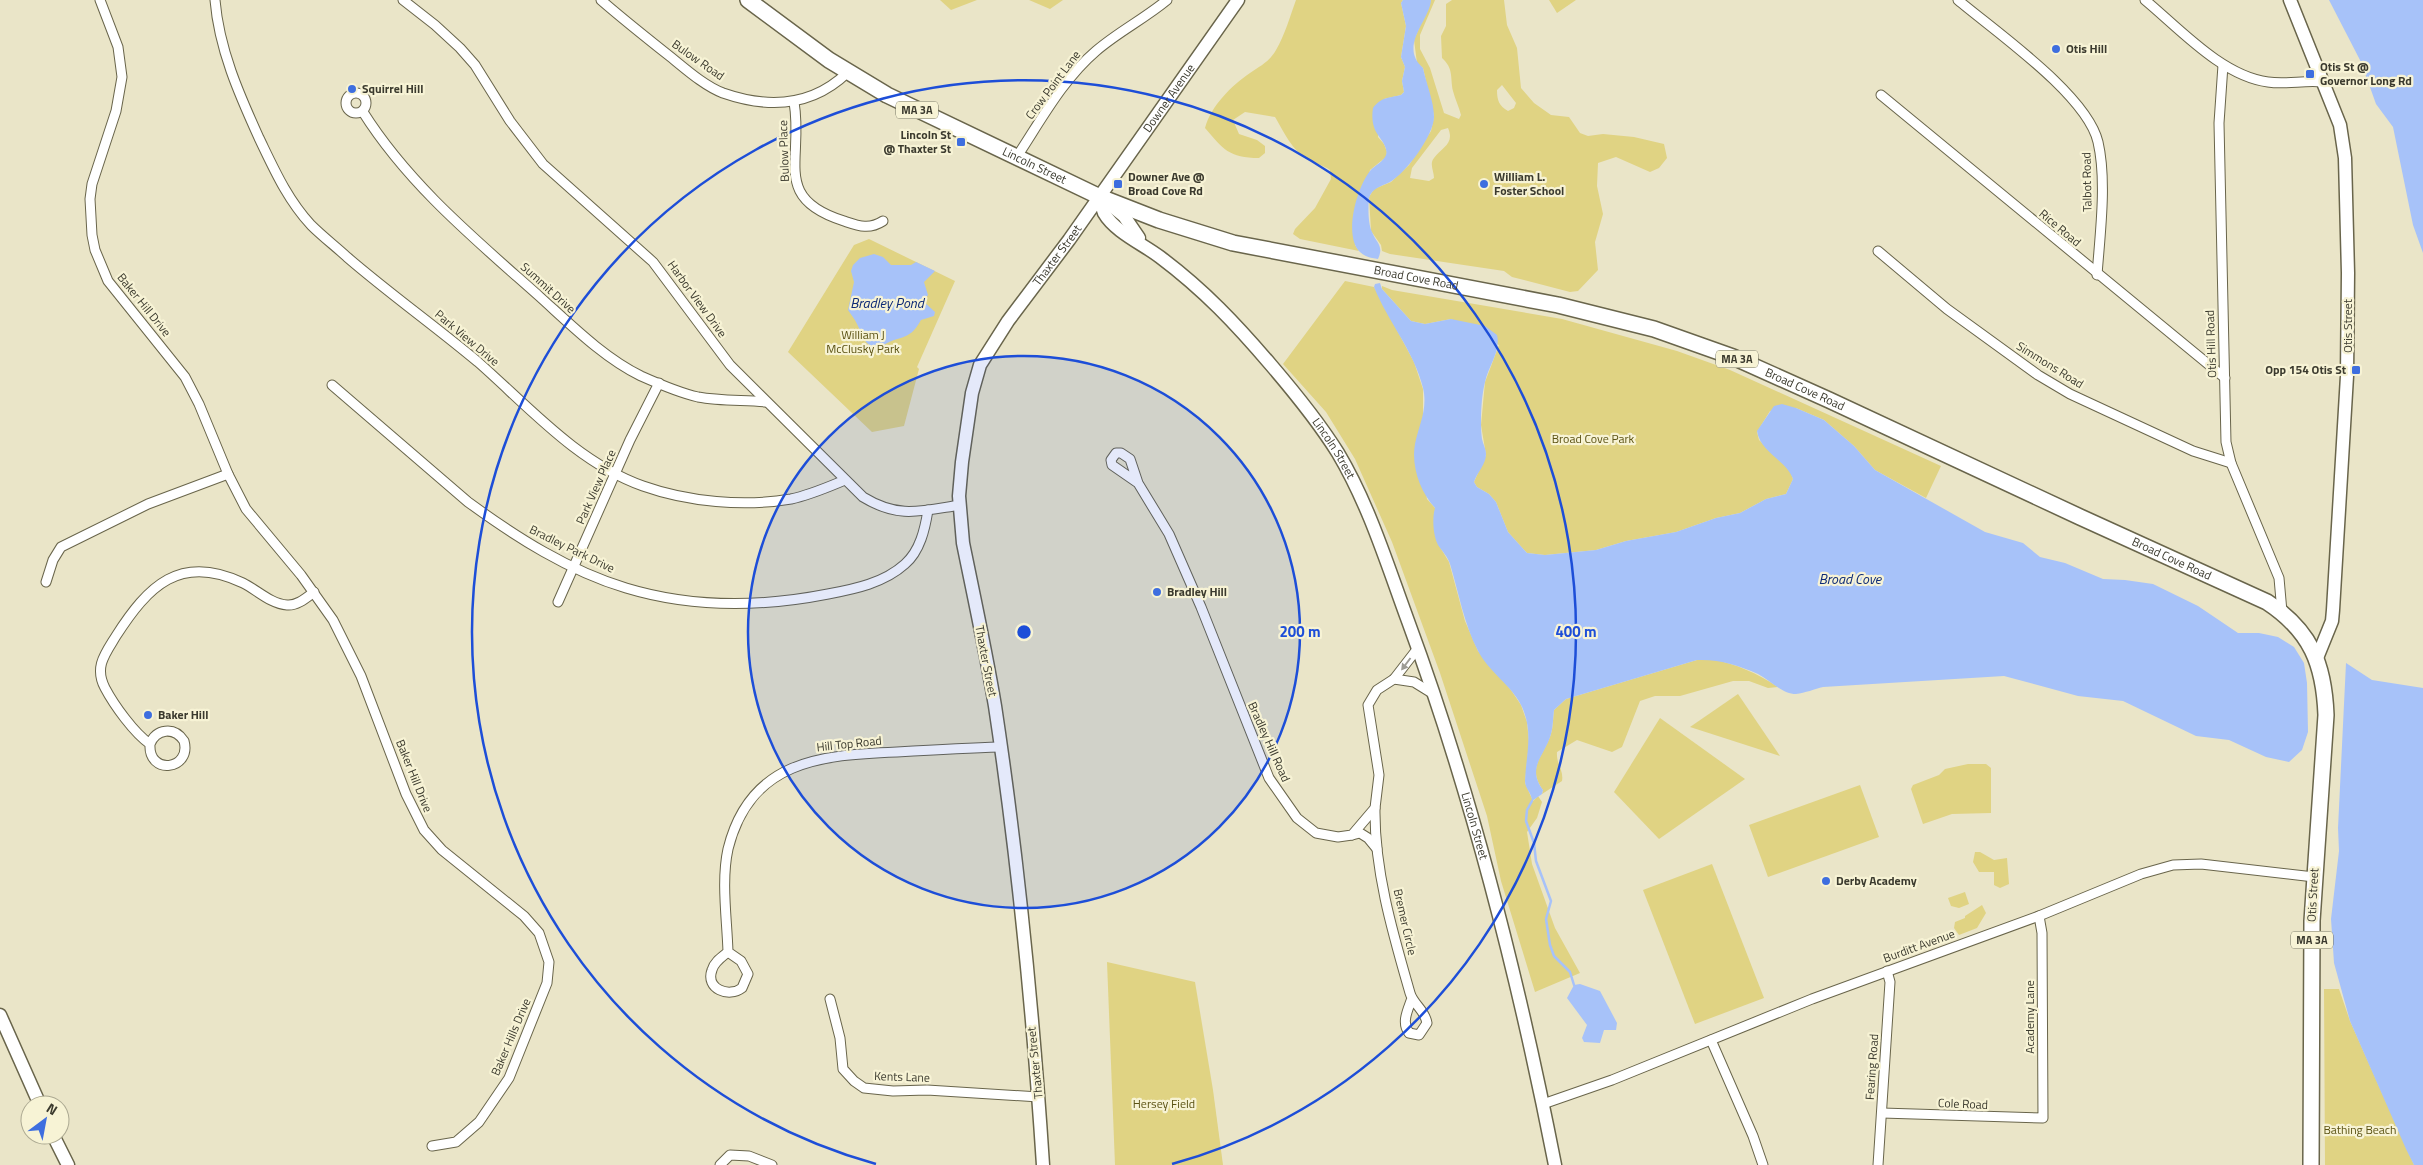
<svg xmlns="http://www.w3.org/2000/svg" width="2423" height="1165" viewBox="0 0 2423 1165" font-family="'Titillium Web',sans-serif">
	<rect width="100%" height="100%" fill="#eae5c8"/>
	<g fill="#e0d383" fill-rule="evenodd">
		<polygon points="940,0 977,0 951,10"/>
		<polygon points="1029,0 1063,0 1050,9"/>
		<path d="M1296 0H1403L1401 3 1406 26 1401 57 1405 67 1402 81 1404 92 1401 95 1384 99 1378 137 1384 144 1387 152 1386 157 1370 170 1355 245 1359 251 1300 239 1293 234 1295 229 1315 208 1331 179 1330 170C1323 165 1316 164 1309 160 1292 151 1284 132 1275 117L1245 112 1233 120 1239 134 1257 140 1265 146V153L1259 158C1229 158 1223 149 1205 128 1211 106 1231 86 1250 73 1260 66 1270 61 1276 50 1285 35 1290 16 1296 0Z"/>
		<path d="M1431 0H1435L1420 35V49L1430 68 1444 113 1459 119 1461 115C1459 107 1455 99 1453 91 1450 77 1454 69 1442 58L1441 36 1446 26V4L1452 0H1504L1507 25 1517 48 1521 88 1534 103 1551 115 1569 117 1580 133 1588 136 1603 134 1634 137 1664 144 1667 158 1659 168 1650 172 1616 157 1598 163 1597 186 1603 214 1595 242 1598 270 1578 291 1570 292 1512 277 1504 271 1390 254 1382 251 1381 245 1371 231 1369 197 1374 189 1391 182 1409 165 1431 131 1434 116 1423 68 1417 63 1414 40ZM1502 85 1516 103 1514 108 1508 111C1499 106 1497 100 1497 90ZM1448 128C1455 144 1442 147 1434 158 1429 164 1434 171 1434 178L1429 181 1410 178 1412 168 1441 130Z"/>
		<polygon points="1549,0 1576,0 1557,13"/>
		<polygon points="869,239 955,281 917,367 919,369 904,426 872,432 788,352 854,245"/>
		<polygon points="1345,281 1374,287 1414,362 1423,389 1423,420 1418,433 1427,499 1435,508 1437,542 1449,562 1465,621 1478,651 1511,690 1521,705 1527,722 1529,742 1525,783 1533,801 1538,796 1542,802 1537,818 1527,832 1532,864 1555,928 1580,973 1535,992 1501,881 1487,816 1440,673 1392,542 1355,459 1326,412 1283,364"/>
		<polygon points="1382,286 1392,290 1562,319 1677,351 1730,370 1941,466 1926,498 1875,470 1854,446 1824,420 1796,408 1770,411 1757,432 1759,440 1789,468 1793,479 1786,494 1766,499 1740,513 1716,518 1676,532 1626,541 1596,550 1545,555 1527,553 1508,532 1496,502 1489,494 1477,487 1474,482 1486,455 1481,425 1485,382 1499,345 1451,319 1425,324 1411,321 1382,289"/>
		<path d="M1711 659C1736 664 1757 673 1778 687L1768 688 1749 681H1733L1680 696H1655L1640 701 1622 747 1612 752 1577 740 1557 752C1556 764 1564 770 1562 781L1542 794 1543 790C1526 767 1544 756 1551 734 1553 727 1553 718 1554 710L1566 699 1697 660Z"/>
		<polygon points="1738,694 1780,756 1690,727"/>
		<polygon points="1660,718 1745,779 1659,839 1614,792"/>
		<polygon points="1968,764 1986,764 1991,768 1991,813 1952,814 1923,824 1911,789 1913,785 1939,775 1945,769"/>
		<polygon points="1860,785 1879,837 1768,877 1749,825"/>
		<polygon points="1975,852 1980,852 1994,860 2007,858 2009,884 2000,888 1994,885 1994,872 1979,872 1973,862"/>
		<polygon points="1712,864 1764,998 1695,1024 1643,890"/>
		<polygon points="1965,892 1969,904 1959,908 1951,906 1948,898"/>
		<polygon points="1982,905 1986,913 1977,928 1959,935 1954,928 1955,922 1965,918 1965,916"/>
		<polygon points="1107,962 1195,982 1213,1090 1223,1165 1115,1165"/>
		<polygon points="2324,989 2339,989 2350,1021 2414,1165 2325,1165"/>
	</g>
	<g fill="#a7c2f9">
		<path d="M1403 0H1431C1430 20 1398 46 1423 68 1426 83 1434 101 1434 117 1434 135 1406 173 1390 182 1382 186 1372 188 1369 198 1368 207 1368 224 1372 232 1377 244 1384 246 1378 259 1371 258 1365 257 1360 252 1343 236 1357 187 1370 171 1374 166 1384 161 1386 155 1389 145 1376 136 1374 127 1372 121 1372 114 1373 108 1381 97 1389 98 1401 95L1404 92 1402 81 1405 67 1401 57 1406 26 1401 3Z"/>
		<polygon points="2329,0 2423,0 2423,253 2413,225 2393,127 2376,104 2361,62"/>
		<path d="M874 254 883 257 891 265H911L916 262 935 271 924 282 928 295 923 301 935 312 934 316 921 320C908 344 898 333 880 348 863 346 864 337 857 324 855 319 851 315 848 310L854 282 851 271 853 265 860 258Z"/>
		<path d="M1380 283 1382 289 1411 321 1425 324 1451 319 1485 326 1497 335C1501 351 1489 365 1485 382 1481 398 1480 423 1482 439 1483 444 1486 449 1486 454 1486 465 1477 472 1474 482L1477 487 1489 494 1496 502 1508 532 1527 553 1545 555 1596 550 1626 541 1676 532 1716 518 1740 513 1766 499 1786 494 1793 479C1786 460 1760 452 1757 431L1774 406 1782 404 1796 408 1824 420 1854 446 1875 470 1985 532 2023 543 2040 557 2065 563 2103 579 2125 580 2153 584 2198 606 2238 633H2259L2278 637 2294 647 2304 663 2307 683 2308 732 2302 750 2289 762 2266 757 2229 740 2196 736 2123 701 2078 696 2004 676 1823 687C1815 689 1805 693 1796 694 1782 694 1770 680 1758 674 1738 665 1719 659 1697 660L1566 699 1554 710C1553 718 1553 727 1551 734 1545 756 1526 767 1543 790L1542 794 1532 801C1532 793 1525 789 1525 781 1526 754 1534 731 1521 705 1511 685 1489 672 1478 651 1464 624 1459 594 1450 564 1448 557 1442 551 1438 545 1433 535 1432 518 1435 508 1420 492 1411 466 1415 444 1419 424 1428 409 1423 388 1414 351 1388 322 1374 287L1375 284Z"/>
		<polygon points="2346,663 2372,680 2423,688 2423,1165 2414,1165 2406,1149 2350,1021 2334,963 2331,919 2339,851 2338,828"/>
		<polygon points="1580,984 1600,991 1617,1023 1616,1030 1604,1030 1600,1043 1584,1042 1582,1038 1587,1025 1567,998 1574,985"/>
	</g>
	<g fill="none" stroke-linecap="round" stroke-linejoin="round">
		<polyline stroke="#a7c2f9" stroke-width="2.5" points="1532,801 1527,810 1526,821 1534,843 1536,861 1551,901 1546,919 1550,945 1554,956 1570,972 1574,985"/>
		<g stroke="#69654b" stroke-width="11">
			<g id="street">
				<polyline points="100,0 118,47 122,77 116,111 92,184 90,199 92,235 95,250 108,281 185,377 199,404 228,474 246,509 301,575 333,620 361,676 406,794 424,830 442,850 524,916 539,933 549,962 547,983 509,1078 479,1122 456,1142 432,1146"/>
				<path d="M215 0C219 49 239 94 259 138 274 169 287 199 311 225 322 236 335 246 347 257 390 294 435 326 478 362 529 407 578 463 643 486 688 502 744 507 791 499 810 495 828 487 845 480"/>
				<path d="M403 0 435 25 460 48 475 65 510 121 543 164 653 262 730 365 863 497C899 519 921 511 960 505"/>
				<path d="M601 0C624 20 648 39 672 58 688 71 705 86 723 93 769 109 812 107 848 72"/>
				<path d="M1958 0C1996 32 2087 95 2098 142 2107 181 2100 234 2097 275"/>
				<path d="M2145 0C2180 29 2222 76 2268 82 2286 85 2304 80 2322 82"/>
				<polyline points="2223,65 2219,123 2226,442 2231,463 2279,578 2282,612"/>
				<circle cx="356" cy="103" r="10"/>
				<polyline points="1881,95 2225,378"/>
				<path d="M794 102C804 160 771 198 844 221 859 226 869 230 883 221"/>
				<path d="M363 112C409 185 476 240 540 297 571 325 604 358 641 376 659 384 680 393 698 397 720 401 744 400 766 402"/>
				<path d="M1016 158C1040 122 1062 80 1096 51 1118 32 1144 19 1167 0"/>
				<polyline points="1878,251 1947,309 2038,375 2070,394 2193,451 2231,463"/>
				<path d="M332 385 468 502C516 537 569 571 626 588 692 608 762 607 828 594 855 589 884 583 905 564 920 551 925 529 928 510"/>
				<polyline points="1138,483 1130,459 1121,453 1116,453 1111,460 1112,465 1138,483 1169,534 1201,607 1269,778 1297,818 1316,833 1338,837 1352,835 1375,808 1379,775 1368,705 1377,690 1394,679 1418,648"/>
				<polyline points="46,582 53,560 61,547 148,504 228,474"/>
				<polyline points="558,602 630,440 659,383"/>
				<polyline points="1394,679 1414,682 1435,695"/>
				<path d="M150 744C156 729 174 726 184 741 192 770 148 776 150 744 134 733 114 705 105 688 94 667 105 654 116 636 148 586 180 553 243 583 257 590 271 604 287 605 297 606 306 598 314 592"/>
				<path d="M1375 808C1374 870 1393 934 1410 993 1413 1004 1425 1010 1427 1023L1419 1035 1409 1033C1401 1022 1408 1010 1412 998"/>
				<polyline points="1352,835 1360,833 1368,838 1377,849"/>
				<path d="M728 952 741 961 748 974 742 988C729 998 705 989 712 970 714 962 722 957 728 952 727 919 721 881 728 849 750 760 821 755 897 752 931 750 966 748 1000 747"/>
				<polyline points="830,999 840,1038 843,1069 854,1081 864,1088 893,1091 927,1090 1039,1097"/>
				<polyline points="1711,1040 1753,1136 1763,1165"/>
				<polyline points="1543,1104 1612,1080 1812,999 2039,916 2141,874 2173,865 2201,864 2314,877"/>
				<polyline points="1882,1113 2043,1118 2042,933 2039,916"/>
				<polyline points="720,1165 730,1155 749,1156 772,1165"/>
				<polyline points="1878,1165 1890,982 1887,971"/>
			</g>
		</g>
		<g stroke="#69654b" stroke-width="15">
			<g id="secondary">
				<polyline points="2290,0 2340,125 2345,158 2348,273 2347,376 2333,610 2332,621 2317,658"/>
				<path id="s1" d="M1100 197C1101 202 1102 208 1104 213 1115 232 1143 244 1160 257 1204 290 1236 324 1271 365 1295 393 1318 421 1338 453 1369 505 1387 564 1408 621 1473 797 1519 981 1555 1165"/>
				<polyline points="1108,203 1124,216 1139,238"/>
				<polyline points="0,1015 40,1105"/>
				<polyline points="53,1135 68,1165"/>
				<path id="s2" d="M1043 1165C1033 1012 1018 858 995 706 986 652 974 597 963 543L959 496 962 462 972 393 980 365 1008 321 1069 240 1238 0"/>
			</g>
		</g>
		<g stroke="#69654b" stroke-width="18">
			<g id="primary">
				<path id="s3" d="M748 0 829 60 887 95 1100 197 1159 220 1233 243 1558 305 1654 329 1733 357 1829 400 2080 517 2267 602C2311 631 2324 664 2326 715L2312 921 2311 1165"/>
			</g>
		</g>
		<use href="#street" stroke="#fff" stroke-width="9"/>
		<use href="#secondary" stroke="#fff" stroke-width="12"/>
		<use href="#primary" stroke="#fff" stroke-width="15"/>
	</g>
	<defs><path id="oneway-solid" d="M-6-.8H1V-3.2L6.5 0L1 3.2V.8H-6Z" transform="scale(1.25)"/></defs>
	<use fill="#9d9c96" href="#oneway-solid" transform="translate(1406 664) rotate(127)"/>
	<circle cx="1024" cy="632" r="276" fill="#1d4ed8" fill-opacity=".12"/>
	<g fill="none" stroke="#1d4ed8" stroke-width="2.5">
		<circle cx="1024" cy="632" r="276"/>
		<path d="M876 1164A552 552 0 1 1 1172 1164"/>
	</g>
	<g fill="#3e6edf" stroke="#f7f3d5" stroke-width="2">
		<circle cx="2056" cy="49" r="5"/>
		<rect x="2305" y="69" width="10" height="10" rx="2.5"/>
		<circle cx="352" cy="89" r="5"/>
		<rect x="956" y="137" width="10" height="10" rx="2.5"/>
		<rect x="1113" y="179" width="10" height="10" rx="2.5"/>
		<circle cx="1484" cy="184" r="5"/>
		<rect x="2351" y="365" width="10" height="10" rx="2.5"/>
		<circle cx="1157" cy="592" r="5"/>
		<circle cx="148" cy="715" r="5"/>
		<circle cx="1826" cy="881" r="5"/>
	</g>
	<g text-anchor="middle" stroke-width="4.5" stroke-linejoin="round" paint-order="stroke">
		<g fill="#f7f3d5" stroke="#737260" stroke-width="1">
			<rect x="896" y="101.5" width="42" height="17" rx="4"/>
			<rect x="1716" y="350.5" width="42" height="17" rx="4"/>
			<rect x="2291" y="931.5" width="42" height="17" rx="4"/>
		</g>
		<g font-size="11" font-weight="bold" fill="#3b3a2e">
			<text x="917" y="114">MA 3A</text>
			<text x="1737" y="363">MA 3A</text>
			<text x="2312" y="944">MA 3A</text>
		</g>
		<g font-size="12" font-weight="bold" fill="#3b3a2e" stroke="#f7f3d5" text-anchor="start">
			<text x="2066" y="53">Otis Hill</text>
			<text x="2320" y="71">Otis St @<tspan x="2320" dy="14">Governor Long Rd</tspan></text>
			<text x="362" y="93">Squirrel Hill</text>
			<text x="951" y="139" text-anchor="end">Lincoln St<tspan x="951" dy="14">@ Thaxter St</tspan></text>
			<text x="1128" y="181">Downer Ave @<tspan x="1128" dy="14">Broad Cove Rd</tspan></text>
			<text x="1494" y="181">William L.<tspan x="1494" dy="14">Foster School</tspan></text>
			<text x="2346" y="374" text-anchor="end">Opp 154 Otis St</text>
			<text x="1167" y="596">Bradley Hill</text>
			<text x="158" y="719">Baker Hill</text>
			<text x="1836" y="885">Derby Academy</text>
		</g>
		<g font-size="12" fill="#3b3a2e" stroke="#f7f3d5">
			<text transform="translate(698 60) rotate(35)" y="4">Bulow Road</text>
			<text transform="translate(1053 85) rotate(-53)" y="4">Crow Point Lane</text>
			<text dy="4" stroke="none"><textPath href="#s2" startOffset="1135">Downer Avenue</textPath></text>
			<text transform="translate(784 151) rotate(-92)" y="4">Bulow Place</text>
			<text dy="4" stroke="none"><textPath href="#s3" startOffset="332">Lincoln Street</textPath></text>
			<text transform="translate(2087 182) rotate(-91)" y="4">Talbot Road</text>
			<text transform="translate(2060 228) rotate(40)" y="4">Rice Road</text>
			<text dy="4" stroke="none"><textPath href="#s2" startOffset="942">Thaxter Street</textPath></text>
			<text dy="4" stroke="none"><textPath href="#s3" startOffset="732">Broad Cove Road</textPath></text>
			<text transform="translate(548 288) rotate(42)" y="4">Summit Drive</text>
			<text transform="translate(697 299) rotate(54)" y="4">Harbor View Drive</text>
			<text transform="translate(144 305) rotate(51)" y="4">Baker Hill Drive</text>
			<text transform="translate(2348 326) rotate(-90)" y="4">Otis Street</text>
			<text transform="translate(467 338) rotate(40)" y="4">Park View Drive</text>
			<text transform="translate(2211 344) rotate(-92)" y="4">Otis Hill Road</text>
			<text transform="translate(2050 365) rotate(32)" y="4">Simmons Road</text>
			<text dy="4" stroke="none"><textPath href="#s3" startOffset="1138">Broad Cove Road</textPath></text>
			<text dy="4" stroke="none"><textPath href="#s1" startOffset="348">Lincoln Street</textPath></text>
			<text transform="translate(596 487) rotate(-66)" y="4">Park View Place</text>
			<text transform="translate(572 549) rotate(26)" y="4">Bradley Park Drive</text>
			<text dy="4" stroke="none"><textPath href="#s3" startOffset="1542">Broad Cove Road</textPath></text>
			<text transform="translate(986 661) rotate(79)" y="4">Thaxter Street</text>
			<text transform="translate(1269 742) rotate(66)" y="4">Bradley Hill Road</text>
			<text transform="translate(849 744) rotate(-6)" y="4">Hill Top Road</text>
			<text transform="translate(414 776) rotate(68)" y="4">Baker Hill Drive</text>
			<text dy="4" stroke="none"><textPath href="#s1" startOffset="752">Lincoln Street</textPath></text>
			<text transform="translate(2313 895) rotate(-87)" y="4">Otis Street</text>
			<text transform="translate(1405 922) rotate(77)" y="4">Bremer Circle</text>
			<text transform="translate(1919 946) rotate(-20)" y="4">Burditt Avenue</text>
			<text transform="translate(2030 1017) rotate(-90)" y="4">Academy Lane</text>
			<text transform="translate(511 1037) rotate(-67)" y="4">Baker Hills Drive</text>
			<text transform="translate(1035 1063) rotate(-96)" y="4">Thaxter Street</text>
			<text transform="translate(1872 1067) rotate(-86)" y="4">Fearing Road</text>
			<text transform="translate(902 1077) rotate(2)" y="4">Kents Lane</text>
			<text transform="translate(1963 1104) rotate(2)" y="4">Cole Road</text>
		</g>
		<g font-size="12" fill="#5b5213" stroke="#f7f3d5">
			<text x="863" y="339">William J<tspan x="863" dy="14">McClusky Park</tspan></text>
			<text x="1593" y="443">Broad Cove Park</text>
			<text x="1164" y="1108">Hersey Field</text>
			<text x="2360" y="1134">Bathing Beach</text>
		</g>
		<g font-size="14" font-style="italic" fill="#0c2975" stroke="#f7f3d5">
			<text x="887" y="308">Bradley Pond</text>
			<text x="1850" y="584">Broad Cove</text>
		</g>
	</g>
	<circle cx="1024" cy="632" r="8" fill="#1d4ed8" stroke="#f7f3d5" stroke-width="2.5"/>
	<g font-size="15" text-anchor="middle" font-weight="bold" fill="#1d4ed8" stroke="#f7f3d5" stroke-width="4.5" stroke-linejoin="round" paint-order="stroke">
		<text x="1300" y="637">200 m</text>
		<text x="1576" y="637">400 m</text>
	</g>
	<g transform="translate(45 1120) rotate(32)"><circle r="24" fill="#f7f3d5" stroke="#aca992"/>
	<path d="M0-4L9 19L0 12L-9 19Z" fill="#3e6edf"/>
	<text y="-8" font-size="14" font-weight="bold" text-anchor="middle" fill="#3b3a2e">N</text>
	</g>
</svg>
